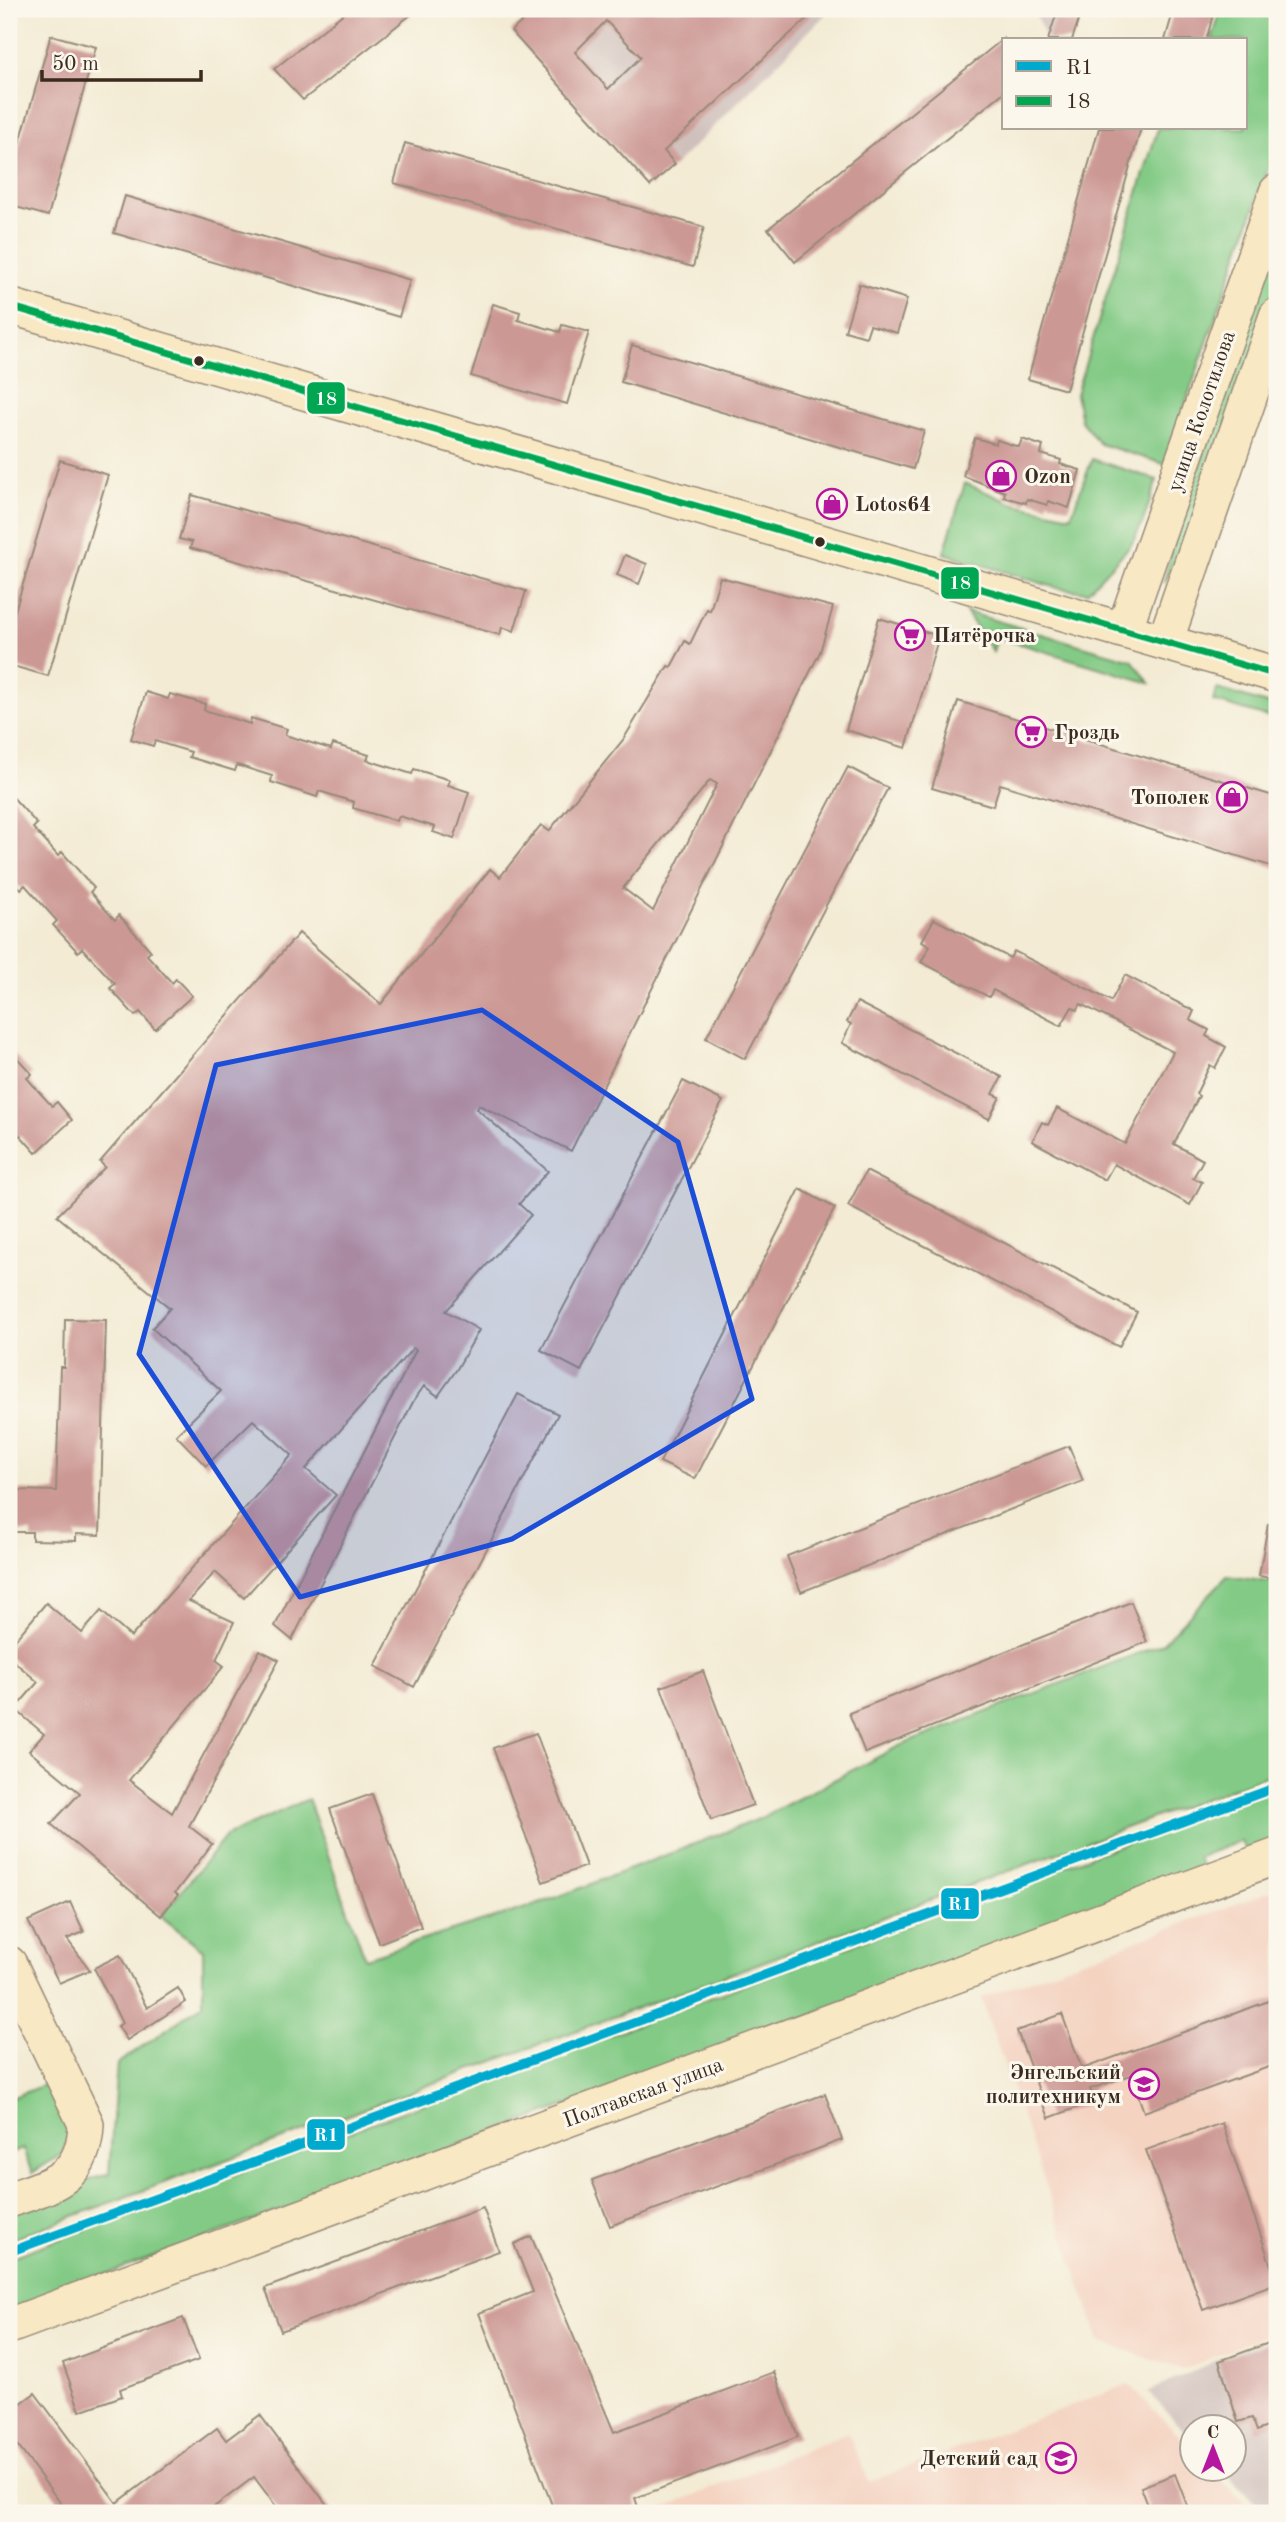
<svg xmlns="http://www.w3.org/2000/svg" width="1286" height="2522" viewBox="0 0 1286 2522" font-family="'Old Standard TT',serif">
	<rect width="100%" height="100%" fill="#fbf7ec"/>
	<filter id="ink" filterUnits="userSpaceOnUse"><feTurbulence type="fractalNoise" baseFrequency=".0143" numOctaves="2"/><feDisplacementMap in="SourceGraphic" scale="14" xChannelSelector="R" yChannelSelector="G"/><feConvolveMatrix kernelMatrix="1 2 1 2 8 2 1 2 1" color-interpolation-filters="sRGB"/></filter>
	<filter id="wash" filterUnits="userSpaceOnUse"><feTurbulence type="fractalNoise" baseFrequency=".00686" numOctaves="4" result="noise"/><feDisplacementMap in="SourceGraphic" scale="28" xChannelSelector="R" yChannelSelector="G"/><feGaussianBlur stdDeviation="1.57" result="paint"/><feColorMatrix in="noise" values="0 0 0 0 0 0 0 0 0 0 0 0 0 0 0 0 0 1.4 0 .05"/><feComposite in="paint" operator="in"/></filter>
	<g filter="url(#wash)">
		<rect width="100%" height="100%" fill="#f3ebd4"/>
		<g fill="#f4d3c1">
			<polygon points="1277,1889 1277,2330 1182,2370 1100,2341 981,1998"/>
			<polygon points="1128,2384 1191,2447 1192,2470 1212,2470 1246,2505 1250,2513 651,2513 848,2433 869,2482"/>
		</g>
		<g fill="#d0c0bc">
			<polygon points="537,9 831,9 676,164 650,187 511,31"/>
			<polygon points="1033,9 1082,9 1072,40 1047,40"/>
			<polygon points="1277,2337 1277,2513 1260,2513 1255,2503 1223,2470 1234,2470 1234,2428 1192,2428 1191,2437 1148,2392 1223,2357"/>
		</g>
		<g fill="#82ca85" stroke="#5e7a52" stroke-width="2">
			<polygon points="1221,9 1277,9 1277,144 1164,464 1100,444 1081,421 1076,394 1158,128 1246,128 1246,40 1212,40"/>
			<polygon points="1277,245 1277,286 1187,548 1164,583 1174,540"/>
			<polygon points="1092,459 1157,480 1142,524 1131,545 1087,592 1057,588 944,553 965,483 1014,504 1071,516"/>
			<polygon points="966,612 1132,660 1150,683 997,637 993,652"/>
			<polygon points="1217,689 1277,707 1277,720 1213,701"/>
			<polygon points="1227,1576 1277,1583 1277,1772 9,2240 9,2210 109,2173 117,2064 203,2004 203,1950 161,1916 226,1836 308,1799 365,1958 542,1903 759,1819 899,1746 1162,1644"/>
			<polygon points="1277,1787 1277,1844 1247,1856 1241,1841 1198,1857 1203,1872 9,2310 9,2258"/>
			<polygon points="53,2081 71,2130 62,2154 32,2173 23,2149 9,2154 9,2099"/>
		</g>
		<g id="blocks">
			<g fill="#cc9894" fill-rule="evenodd">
				<polygon points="349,9 418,9 303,100 274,69"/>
				<path d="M537 9H817L664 151 675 164 650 186 511 31ZM606 21 641 57 608 89 575 52Z"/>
				<polygon points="1058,9 1082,9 1072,40 1048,40"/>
				<polygon points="1174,9 1215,9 1206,40 1165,40"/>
				<polygon points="51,35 96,47 48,216 9,205 9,180"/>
				<polygon points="1004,38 1004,92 795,262 768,229"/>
				<polygon points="1099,128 1141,128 1066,390 1028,379"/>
				<polygon points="405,143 704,227 693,267 394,183"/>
				<polygon points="125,196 410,280 399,317 114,233"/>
				<polygon points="859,284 907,299 897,333 870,325 866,337 845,331"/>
				<polygon points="493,304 520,312 518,320 560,332 562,325 589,332 567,404 471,376"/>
				<polygon points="632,345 924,431 913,469 621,382"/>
				<polygon points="975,438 996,444 997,440 1019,447 1022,439 1043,446 1041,454 1061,460 1060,464 1080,470 1069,508 1048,501 1047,505 1027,499 1026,503 1004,497 1005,492 963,476"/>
				<polygon points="60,460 108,475 48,676 9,665 9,631"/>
				<polygon points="192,495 526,591 514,631 502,627 500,635 190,548 192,542 179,539"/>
				<polygon points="625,555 647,564 639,584 617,575"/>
				<path d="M720 577 833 607 820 652 571 1151 479 1105 477 1109 548 1171 519 1204 531 1215 446 1311 479 1330 457 1369 438 1396 424 1386 413 1402 292 1640 275 1626 416 1350 413 1348 306 1469 336 1495 244 1598 215 1572 189 1601 234 1622 216 1660 224 1666 129 1780 172 1813 260 1650 279 1660 189 1826 212 1844 175 1893 178 1895 161 1916 51 1824 80 1793 29 1751 44 1734 15 1709 38 1682 9 1657V1647L46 1603 82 1633 101 1611 131 1637 292 1455 253 1420 206 1466 176 1435 221 1391 152 1328 170 1308 57 1216 105 1167 100 1162 299 933 381 1004 490 869 500 877 541 825 549 831 623 740 668 666 671 667 685 641 690 644 707 609 710 611ZM710 780 717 784 653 911 623 888Z"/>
				<polygon points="879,618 939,636 906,748 846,730"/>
				<polygon points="146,692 168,699 170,694 205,704 204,710 250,724 251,718 287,729 285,735 331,749 333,744 369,755 367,760 412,774 414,769 450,780 448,785 469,792 454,839 433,832 435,827 399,816 397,821 353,808 354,802 338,797 319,791 317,797 271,782 272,776 253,770 237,765 235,771 189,757 191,752 174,747 155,741 153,746 131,739"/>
				<polygon points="958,701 1277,797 1277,868 1000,784 993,806 932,788"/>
				<polygon points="848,767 888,788 745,1059 706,1038"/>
				<polygon points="9,793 37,824 33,828 44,840 58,856 62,852 94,888 90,892 103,907 115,920 119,915 151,951 147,955 159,968 172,983 176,979 192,996 155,1029 140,1012 135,1016 110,988 115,984 82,948 78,952 53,925 57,921 25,885 21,889 9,876"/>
				<polygon points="934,919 1010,958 1014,951 1111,1001 1125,975 1194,1011 1190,1020 1209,1030 1206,1036 1226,1047 1215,1068 1210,1065 1196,1094 1199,1096 1174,1144 1203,1160 1193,1178 1202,1182 1190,1205 1114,1164 1105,1180 1032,1141 1042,1122 1048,1125 1057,1108 1125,1144 1173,1052 1081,1004 1077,1010 1072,1007 1061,1026 993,990 989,997 921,962 930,946 922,941"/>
				<polygon points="857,1002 1002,1077 993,1094 1000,1097 989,1119 842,1043 851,1024 847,1022"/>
				<polygon points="9,1049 32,1074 27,1078 40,1093 52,1106 57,1102 72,1120 36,1153 20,1135 9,1145"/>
				<polygon points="683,1081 723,1101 581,1371 541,1350"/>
				<polygon points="866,1171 1137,1312 1119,1347 848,1206"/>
				<polygon points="800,1189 835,1208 695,1479 660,1462"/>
				<polygon points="65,1319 106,1320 100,1535 76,1534 76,1541 32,1540 32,1532 12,1532 14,1490 56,1491 60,1367 64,1367"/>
				<polygon points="518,1394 558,1414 414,1687 375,1666"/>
				<polygon points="1069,1446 1083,1481 801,1592 787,1556"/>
				<polygon points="1268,1524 1277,1525 1277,1579 1259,1576"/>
				<polygon points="1131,1602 1147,1642 865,1753 849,1713"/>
				<polygon points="703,1671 753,1805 711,1820 661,1687"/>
				<polygon points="536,1733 586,1866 543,1882 493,1748"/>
				<polygon points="372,1794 421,1927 379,1943 330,1809"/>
				<polygon points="70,1902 84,1932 67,1939 90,1970 59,1983 28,1921"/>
				<polygon points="120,1955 147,2008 178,1988 186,2002 127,2040 118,2026 122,2023 94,1968"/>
				<polygon points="1277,1998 1277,2064 1144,2112 1131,2075 1090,2089 1095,2101 1049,2118 1017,2031 1062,2014 1082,2069"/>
				<polygon points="825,2094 842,2140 610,2226 592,2180"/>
				<polygon points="1222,2123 1277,2283 1203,2310 1146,2150"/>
				<polygon points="483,2208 499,2251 281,2331 265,2288"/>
				<polygon points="531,2236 614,2432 774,2372 798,2437 635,2498 640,2513 555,2513 479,2313 533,2292 514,2244"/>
				<polygon points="183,2318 199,2360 120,2389 122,2396 80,2411 63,2363"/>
				<polygon points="1277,2340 1277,2423 1257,2431 1252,2418 1238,2422 1219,2361"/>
				<polygon points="35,2393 117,2503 217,2428 226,2440 260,2415 333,2513 281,2513 254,2477 206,2513 68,2513 9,2434 9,2412"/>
				<polygon points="1175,2474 1190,2513 1151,2513 1141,2487"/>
			</g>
		</g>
	</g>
	<g filter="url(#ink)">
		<use href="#blocks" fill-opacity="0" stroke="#978a79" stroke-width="2"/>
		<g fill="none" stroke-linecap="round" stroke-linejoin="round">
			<g stroke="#978a79" stroke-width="38">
				<g id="secondary">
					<polyline points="9,306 1277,675"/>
					<polyline points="1124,630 1277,192"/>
					<polyline points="1165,642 1277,316"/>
					<path d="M9 1964 86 2124C84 2179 53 2184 9 2200"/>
					<polyline points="9,2326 1277,1856"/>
				</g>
			</g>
			<use href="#secondary" stroke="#f8e8c3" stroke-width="35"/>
			<g stroke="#fbf7ec" stroke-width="12">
				<polyline id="bus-1" points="9,306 1277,675"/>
			</g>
			<use href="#bus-1" stroke="#00a651" stroke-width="7"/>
			<g stroke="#fbf7ec" stroke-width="14">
				<path id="rail-1" d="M9 2252C431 2094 855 1943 1277 1787"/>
			</g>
			<use href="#rail-1" stroke="#00a9ce" stroke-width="9"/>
		</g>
	</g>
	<path fill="#1d4ed8" fill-opacity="0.2" stroke="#1d4ed8" stroke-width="5" stroke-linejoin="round" d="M482 1010 678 1142 752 1399 512 1539 300 1597 139 1354 216 1065Z"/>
	<defs>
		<g id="shop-ring" transform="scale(1.575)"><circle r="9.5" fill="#fbf7ec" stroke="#b5179e" stroke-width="1.5"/><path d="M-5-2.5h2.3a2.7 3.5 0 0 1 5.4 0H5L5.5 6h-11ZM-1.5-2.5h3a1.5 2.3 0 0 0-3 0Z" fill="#b5179e"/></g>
		<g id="supermarket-ring" transform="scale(1.575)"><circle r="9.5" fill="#fbf7ec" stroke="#b5179e" stroke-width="1.5"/><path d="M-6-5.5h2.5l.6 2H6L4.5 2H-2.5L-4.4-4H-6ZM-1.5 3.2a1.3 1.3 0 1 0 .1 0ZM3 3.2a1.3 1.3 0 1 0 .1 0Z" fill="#b5179e"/></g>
		<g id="university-ring" transform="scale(1.575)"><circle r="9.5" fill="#fbf7ec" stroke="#b5179e" stroke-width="1.5"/><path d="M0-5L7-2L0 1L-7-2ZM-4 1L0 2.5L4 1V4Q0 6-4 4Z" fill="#b5179e"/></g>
		<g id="school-ring" transform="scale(1.575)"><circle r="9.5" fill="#fbf7ec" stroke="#b5179e" stroke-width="1.5"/><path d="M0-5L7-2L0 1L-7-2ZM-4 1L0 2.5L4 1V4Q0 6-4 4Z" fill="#b5179e"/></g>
	</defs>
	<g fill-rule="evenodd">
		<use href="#shop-ring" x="1001" y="476"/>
		<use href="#shop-ring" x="832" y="504"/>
		<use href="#supermarket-ring" x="910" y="635"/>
		<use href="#supermarket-ring" x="1031" y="732"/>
		<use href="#shop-ring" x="1232" y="797"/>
		<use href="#university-ring" x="1144" y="2084"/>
		<use href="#school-ring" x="1061" y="2458"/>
	</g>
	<g fill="#3b2a1e" stroke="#fbf7ec" stroke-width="2.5">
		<circle cx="199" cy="361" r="6"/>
		<circle cx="820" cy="542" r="6"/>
	</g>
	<g text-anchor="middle" stroke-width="6" stroke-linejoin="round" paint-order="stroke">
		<g font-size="21" fill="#3b2a1e" stroke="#fbf7ec">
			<text transform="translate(1201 411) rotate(-71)" y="7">улица Колотилова</text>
			<text transform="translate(643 2092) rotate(-20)" y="7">Полтавская улица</text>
		</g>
		<g font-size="21" font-weight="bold" fill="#3b2a1e" stroke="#fbf7ec" text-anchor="start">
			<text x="1024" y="483">Ozon</text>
			<text x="855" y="511">Lotos64</text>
			<text x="933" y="642">Пятёрочка</text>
			<text x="1054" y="739">Гроздь</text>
			<text x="1209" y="804" text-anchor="end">Тополек</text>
			<text x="1121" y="2079" text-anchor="end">Энгельский<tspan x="1121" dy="24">политехникум</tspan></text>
			<text x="1038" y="2465" text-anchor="end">Детский сад</text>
		</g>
	</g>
	<g stroke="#fbf7ec" stroke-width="2.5">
		<rect x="306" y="381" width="40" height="34" rx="7" fill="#00a651"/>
		<rect x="940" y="566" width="40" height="34" rx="7" fill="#00a651"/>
		<rect x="940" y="1887" width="40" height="33" rx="7" fill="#00a9ce"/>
		<rect x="306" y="2118" width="40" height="33" rx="7" fill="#00a9ce"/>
	</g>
	<g font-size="19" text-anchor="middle" font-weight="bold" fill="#fff">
		<text x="326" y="405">18</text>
		<text x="960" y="589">18</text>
		<text x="960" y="1910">R1</text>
		<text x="326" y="2141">R1</text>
	</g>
	<rect width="1286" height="2522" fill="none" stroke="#fbf7ec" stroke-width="35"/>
	<rect x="1002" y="38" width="245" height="91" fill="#fbf7ec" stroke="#aea59a" stroke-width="2"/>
	<rect x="1016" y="61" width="35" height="10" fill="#00a9ce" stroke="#aea59a" stroke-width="2"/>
	<text x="1066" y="74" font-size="21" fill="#3b2a1e">R1</text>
	<rect x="1016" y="96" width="35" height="10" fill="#00a651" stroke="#aea59a" stroke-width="2"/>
	<text x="1066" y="108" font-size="21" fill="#3b2a1e">18</text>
	<g transform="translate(1213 2448)"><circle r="33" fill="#fbf7ec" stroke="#aea59a" stroke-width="2"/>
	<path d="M0-5L12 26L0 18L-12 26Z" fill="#b5179e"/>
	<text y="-10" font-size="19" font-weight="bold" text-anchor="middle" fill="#3b2a1e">С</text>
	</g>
	<path d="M42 70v10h159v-10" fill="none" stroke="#3b2a1e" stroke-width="3.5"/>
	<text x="52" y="70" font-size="21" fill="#3b2a1e" stroke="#fbf7ec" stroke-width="5" paint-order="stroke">50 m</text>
</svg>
